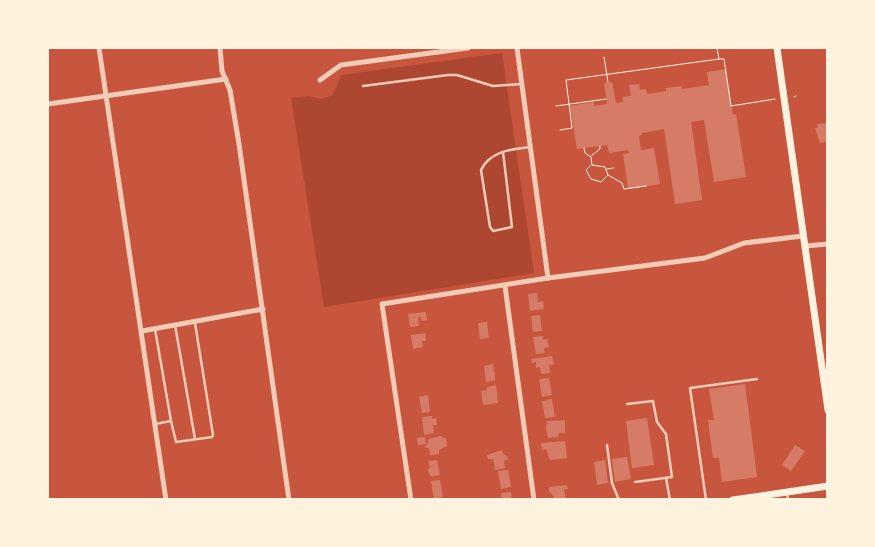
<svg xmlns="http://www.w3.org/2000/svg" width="875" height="547" viewBox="0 0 875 547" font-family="Mulish,sans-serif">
	<rect width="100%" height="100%" fill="#c8553d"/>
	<polygon fill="#ae4732" points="502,53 534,273 324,307 291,98 309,96 321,99 333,95 341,75"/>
	<g fill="#d67c66">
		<polygon points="726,69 733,115 736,114 746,177 714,182 704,120 691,122 702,200 675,204 664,129 642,133 642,135 639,136 641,150 654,148 660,184 628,189 623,154 629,153 628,150 609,153 607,145 577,149 570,106 594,102 594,106 607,104 604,83 612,82 616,103 623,102 622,97 631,96 629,85 639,84 640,90 646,89 647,94 666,91 666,88 682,86 682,89 709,85 707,72"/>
		<polygon points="828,123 828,141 820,143 815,128 818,128 817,124"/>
		<polygon points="537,293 538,302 543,301 544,309 530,311 528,294"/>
		<polygon points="426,312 427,320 422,321 421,317 418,317 419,326 410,327 408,314"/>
		<polygon points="540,315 542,331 533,332 531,316"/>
		<polygon points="487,322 489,338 480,339 478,323"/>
		<polygon points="425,333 426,341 422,341 423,347 413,349 411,335"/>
		<polygon points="543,336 543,340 547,339 549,347 544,348 545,353 536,354 533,337"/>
		<polygon points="552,356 554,365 549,365 550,373 541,374 540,367 536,368 536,362 532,363 531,359"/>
		<polygon points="493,364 494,372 495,372 495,380 486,382 484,366"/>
		<polygon points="549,378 552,395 542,397 539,379"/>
		<polygon points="745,384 757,477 722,482 719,458 713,458 708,420 714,420 709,389"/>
		<polygon points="496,385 498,403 483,405 481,391 487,390 487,387"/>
		<polygon points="428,395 430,412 422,413 419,397"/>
		<polygon points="552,399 555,417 545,418 542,401"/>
		<polygon points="432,416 432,419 436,418 437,425 433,425 434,433 424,435 422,417"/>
		<polygon points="647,418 654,465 632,468 626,421"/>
		<polygon points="565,420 565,433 559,433 558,437 548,438 546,428 547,421"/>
		<polygon points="442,436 443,438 446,438 447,446 439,450 439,454 430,455 429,448 426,448 425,446 428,443 428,439"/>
		<polygon points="425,437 426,444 418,445 417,438"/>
		<polygon points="565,441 567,458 550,460 546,449 542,450 541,443"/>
		<polygon points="795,445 805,451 791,471 782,465"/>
		<polygon points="502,450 503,454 507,456 508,460 504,460 505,468 495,470 493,459 488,459 487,455"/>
		<polygon points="627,457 631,479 615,482 612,459"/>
		<polygon points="437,460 440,475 431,477 427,469 430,468 428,461"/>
		<polygon points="605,460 608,483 597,485 594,462"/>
		<polygon points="508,470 511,487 501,489 498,471"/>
		<polygon points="440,480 443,497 434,499 431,481"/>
		<polygon points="567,485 568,489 564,489 566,500 556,500 549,491 549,487"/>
		<polygon points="511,492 512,500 502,500 501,493"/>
	</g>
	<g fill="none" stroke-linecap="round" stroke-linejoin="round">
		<g stroke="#fff3e0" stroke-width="1">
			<polyline points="604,57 608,82"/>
			<polyline points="719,59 724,59 731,106 775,99"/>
			<polyline points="794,97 796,96"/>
			<polyline points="556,106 606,99"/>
			<polyline points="560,130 572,128 566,80 719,59 717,48"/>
			<polyline points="584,148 585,153 591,157 592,165 605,167 608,175 622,183 624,189 646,186"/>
			<polyline points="591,156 600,149 600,146"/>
			<polyline points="591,165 586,170 591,179 601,182 608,175"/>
			<polyline points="607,169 613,168"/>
		</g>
		<g stroke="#f1ccb7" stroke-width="2.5">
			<polyline points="363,86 448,75 457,75 493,86 521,84"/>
			<path d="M503 152 512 227 493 231 490 227 481 170C490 151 512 149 530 147"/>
			<polyline points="175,325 195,439"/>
			<polyline points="155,329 171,421"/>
			<polyline points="627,404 653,401 657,422 666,434 672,477 635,482"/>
			<polyline points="155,424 171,421 176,442 212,437 213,435 195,323"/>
			<polyline points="607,445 612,483 619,500"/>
			<polyline points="666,478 670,500"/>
			<polyline points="787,493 788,500"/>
			<polyline points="706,500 690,388 757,379"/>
		</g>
		<g stroke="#f1ccb7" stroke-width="5">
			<polyline points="99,48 166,500"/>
			<polyline points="220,48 222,71 230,90 239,144 289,500"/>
			<polyline points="517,48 548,278"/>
			<polyline points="320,80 341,65 468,48"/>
			<polyline points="48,104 226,79"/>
			<polyline points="805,246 828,244"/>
			<polyline points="505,286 534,500"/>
			<polyline points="142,331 263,309"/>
			<polyline points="411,500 382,304 548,278 705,258 744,243 803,236"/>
		</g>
		<g stroke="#fff3e0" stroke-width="7">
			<polyline points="777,48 828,410"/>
			<polyline points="733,500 828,486"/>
		</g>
	</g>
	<rect width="875" height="547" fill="none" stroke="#fff3e0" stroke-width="98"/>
</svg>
